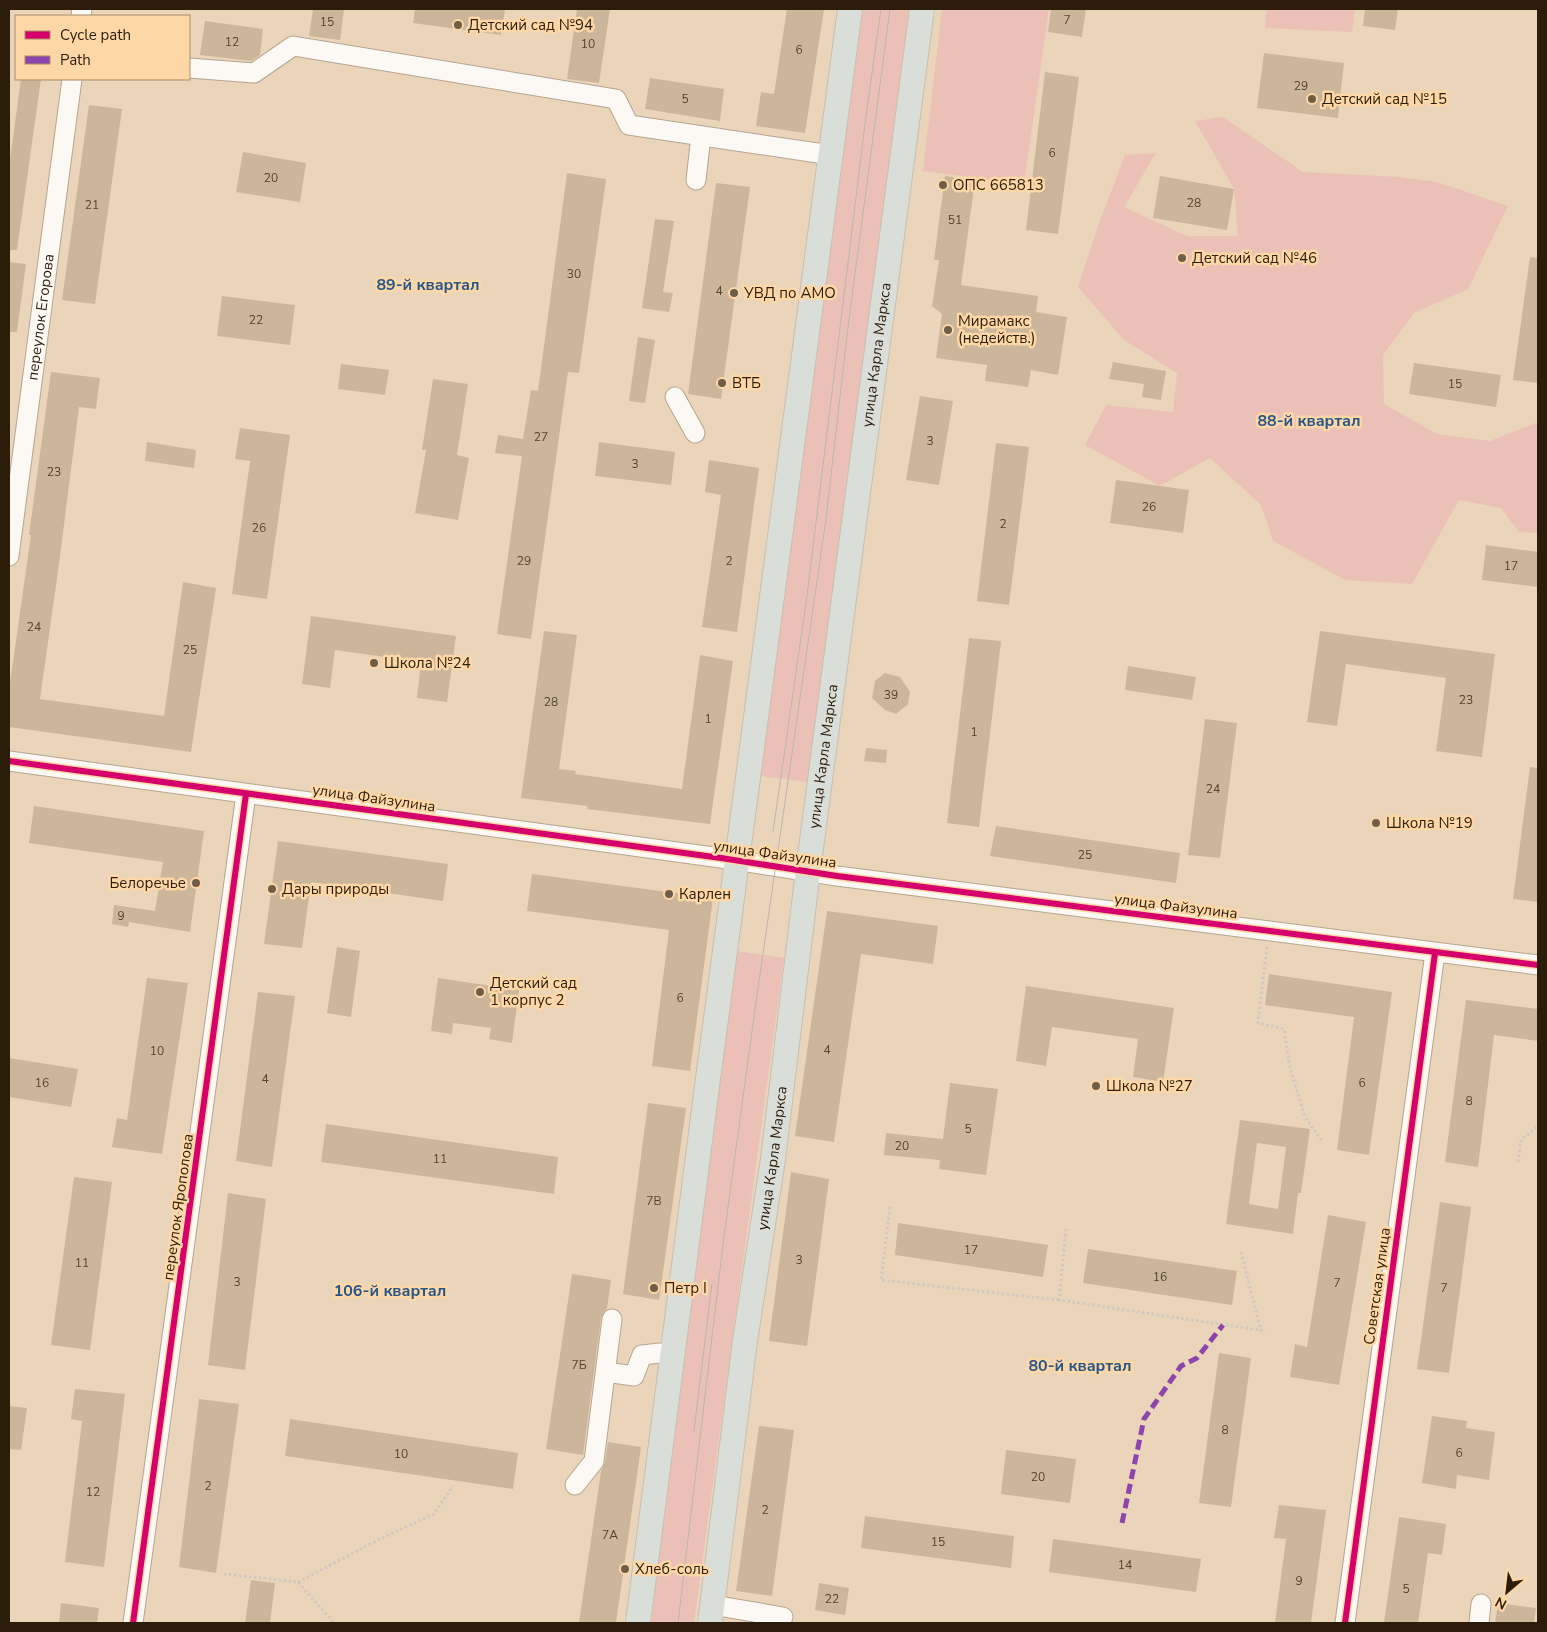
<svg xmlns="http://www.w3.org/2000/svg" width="1547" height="1632" viewBox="0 0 1547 1632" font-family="'Nunito Sans',sans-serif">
	<rect width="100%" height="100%" fill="#ead5ba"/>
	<g fill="#ebc0b7">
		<polygon points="863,9 909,9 808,782 761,776"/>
		<polygon points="942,9 1049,9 1024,184 923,171"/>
		<polygon points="1267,9 1355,9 1352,32 1265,28"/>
		<polygon points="1223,117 1303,172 1400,177 1437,182 1508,206 1468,289 1414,313 1383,355 1384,404 1437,434 1490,441 1538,422 1538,533 1519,532 1501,508 1459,500 1412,584 1345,580 1273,541 1261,505 1210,458 1160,486 1085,445 1106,405 1173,412 1177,373 1124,340 1078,287 1098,226 1125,155 1156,153 1124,207 1187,236 1238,236 1234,189 1195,121"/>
		<polygon points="737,951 784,958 694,1623 651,1623"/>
	</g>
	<g fill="#cbb69c" fill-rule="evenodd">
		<polygon points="313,9 344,9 340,40 309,36"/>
		<polygon points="415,9 505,9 501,35 413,23"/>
		<polygon points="577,9 610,9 599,83 567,79"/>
		<polygon points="787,9 824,9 805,133 756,126 761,92 774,94"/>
		<polygon points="1051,9 1086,9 1082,37 1048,32"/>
		<polygon points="1365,9 1398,9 1395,30 1363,26"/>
		<polygon points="205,21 263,29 260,55 251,61 200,55"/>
		<polygon points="1264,53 1344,63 1338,118 1257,108"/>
		<polygon points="1045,72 1079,77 1058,234 1026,230"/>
		<polygon points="650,78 724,89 720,121 645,109"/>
		<polygon points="21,79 41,79 17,250 9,250 9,167"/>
		<polygon points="89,105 122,109 95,304 62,300"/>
		<polygon points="243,152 306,163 300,202 236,192"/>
		<polygon points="567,173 606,179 579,373 568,372 531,639 497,634 522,456 495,453 498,435 523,439 531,390 538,391"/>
		<polygon points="945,176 975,180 961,285 1038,296 1036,312 1067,317 1058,375 1031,370 1028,387 985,381 987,365 936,358 942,314 932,306 939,260 934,260"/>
		<polygon points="1160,176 1234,189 1227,230 1153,218"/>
		<polygon points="716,183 750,187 721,399 688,394"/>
		<polygon points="655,219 674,221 663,292 673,293 669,312 642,308"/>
		<polygon points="1530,257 1538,258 1538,383 1513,380"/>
		<polygon points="9,262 26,264 17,332 9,332"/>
		<polygon points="222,296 295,305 290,345 217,336"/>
		<polygon points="638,337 655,340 645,403 629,401"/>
		<polygon points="1113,362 1166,371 1161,400 1142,397 1144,384 1109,379"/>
		<polygon points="1414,363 1501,375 1496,407 1409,394"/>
		<polygon points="341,364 389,370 385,395 338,389"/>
		<polygon points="51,372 100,378 96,409 79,407 59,564 40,699 164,716 183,582 216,588 191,752 9,727 9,690 31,535 29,535"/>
		<polygon points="433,379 468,384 457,455 469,458 458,520 415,513 426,450 422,450"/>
		<polygon points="920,396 953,401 939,485 906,480"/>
		<polygon points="240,428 290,435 267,599 232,594 250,461 235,459"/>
		<polygon points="147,442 196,450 194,468 145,461"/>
		<polygon points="599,442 675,452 671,485 595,476"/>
		<polygon points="996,443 1029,447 1009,605 977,601"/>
		<polygon points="709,460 759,468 737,632 702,627 721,495 705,492"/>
		<polygon points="1116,480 1189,490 1183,533 1110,523"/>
		<polygon points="1486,545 1538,552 1538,587 1482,580"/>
		<polygon points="311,616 456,636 447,702 417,698 421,662 335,650 330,688 302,684"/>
		<polygon points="544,631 577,635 559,769 576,771 575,774 682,789 700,655 733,661 710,824 587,809 587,806 521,798"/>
		<polygon points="1320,631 1495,654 1482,757 1436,751 1446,678 1346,664 1337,726 1307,722"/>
		<polygon points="969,638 1001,641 979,827 947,823"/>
		<polygon points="1128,666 1196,677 1192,700 1125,690"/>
		<polygon points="885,673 900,677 910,692 908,704 896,714 885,710 872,698 875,681"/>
		<polygon points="1205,719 1237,723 1220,858 1188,855"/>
		<polygon points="866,748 887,750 886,763 864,761"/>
		<polygon points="1530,767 1538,768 1538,902 1513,899"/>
		<polygon points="34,806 204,831 190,932 129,922 128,927 112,924 114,905 155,911 163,862 29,843"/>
		<polygon points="996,826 1180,853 1176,883 990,856"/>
		<polygon points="278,841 448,864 443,901 311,882 302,948 264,944"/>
		<polygon points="532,874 713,898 690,1071 652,1066 669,930 527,911"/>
		<polygon points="827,911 938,926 933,964 861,954 834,1142 795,1136"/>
		<polygon points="337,947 360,951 351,1017 327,1013"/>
		<polygon points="1269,974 1392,992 1369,1155 1337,1150 1354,1017 1265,1005"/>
		<polygon points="147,978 188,983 162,1154 112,1147 117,1118 127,1120"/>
		<polygon points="438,978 519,990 512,1043 489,1039 491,1028 453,1023 452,1034 431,1031"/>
		<polygon points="1026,986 1174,1008 1163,1082 1133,1077 1138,1039 1052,1027 1046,1066 1016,1061"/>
		<polygon points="258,992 295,996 272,1167 236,1161"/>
		<polygon points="1466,1000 1538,1009 1538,1041 1494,1035 1478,1167 1445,1162"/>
		<polygon points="9,1058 78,1069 71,1107 9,1097"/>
		<polygon points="950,1083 998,1089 986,1175 939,1169 940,1160 884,1155 886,1133 943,1139"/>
		<polygon points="648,1103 686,1108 659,1300 623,1294"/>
		<path d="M1240 1120 1310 1129 1301 1193H1298L1293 1234 1226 1224ZM1257 1143 1286 1147 1278 1209 1249 1204Z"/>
		<polygon points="326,1124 558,1157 554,1194 321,1162"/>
		<polygon points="791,1172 829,1179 807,1346 769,1341"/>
		<polygon points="74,1177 112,1182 90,1350 51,1345"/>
		<polygon points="228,1193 266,1199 245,1370 208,1365"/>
		<polygon points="1440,1202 1471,1207 1449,1373 1417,1369"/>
		<polygon points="1328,1215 1366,1222 1339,1385 1290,1377 1295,1344 1307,1347"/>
		<polygon points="898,1223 1048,1245 1043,1277 895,1255"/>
		<polygon points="1088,1249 1237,1271 1232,1305 1083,1283"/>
		<polygon points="572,1274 611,1280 607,1309 603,1313 601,1318 583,1455 546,1449"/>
		<polygon points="1219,1353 1251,1358 1231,1507 1199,1503"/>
		<polygon points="75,1389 125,1394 104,1567 65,1562 82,1421 71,1419"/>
		<polygon points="199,1399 239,1404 216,1573 179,1567"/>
		<polygon points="9,1406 27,1408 21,1450 9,1449"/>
		<polygon points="1432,1416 1467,1421 1466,1428 1495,1432 1489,1480 1457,1475 1456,1489 1422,1483"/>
		<polygon points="290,1419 518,1453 513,1489 285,1456"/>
		<polygon points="759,1426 794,1430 772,1596 736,1591"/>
		<polygon points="608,1442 641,1447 616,1623 579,1623 601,1471 605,1462"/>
		<polygon points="1006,1450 1076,1459 1070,1503 1001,1494"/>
		<polygon points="1279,1505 1326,1510 1311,1623 1275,1623 1286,1539 1274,1538"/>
		<polygon points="865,1516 1014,1536 1011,1568 861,1548"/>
		<polygon points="1399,1517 1446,1524 1442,1555 1428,1553 1418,1623 1384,1623"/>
		<polygon points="1053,1539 1201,1559 1196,1592 1049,1572"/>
		<polygon points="251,1580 275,1583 270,1623 245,1623"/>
		<polygon points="819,1583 849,1588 845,1615 815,1610"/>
		<polygon points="61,1603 99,1608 97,1623 59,1623"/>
		<polygon points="1498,1603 1536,1608 1534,1623 1495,1623"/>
	</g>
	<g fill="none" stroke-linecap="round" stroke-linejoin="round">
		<g stroke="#b5a590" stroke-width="21">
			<g id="minor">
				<polyline points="81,16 82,9"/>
				<polyline points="189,68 254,73 293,46 616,99 629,125 831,155"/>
				<polyline points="696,180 701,136"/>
				<polyline points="675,397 695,433"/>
				<path id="s1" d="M9 556 72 79"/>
				<polyline points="9,761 721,858 837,876 1538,965"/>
				<polyline points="606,1372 634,1376 642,1355 660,1353"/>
				<polyline points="575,1485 594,1461 612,1319"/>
				<polyline points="713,1605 783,1617"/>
				<polyline points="133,1623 246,794"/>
				<polyline points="1345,1623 1435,953"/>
				<polyline points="1479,1623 1481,1604"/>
			</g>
		</g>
		<g stroke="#c9beb1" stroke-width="26">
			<g id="major">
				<polyline points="638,1623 706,1094 850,9"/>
				<path id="s2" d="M710 1623 745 1341 773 1159 808 871 922 9"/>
			</g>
		</g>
		<g stroke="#d0c9c2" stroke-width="3" stroke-dasharray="2.5 2.5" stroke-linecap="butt">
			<polyline points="1267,947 1258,1023 1284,1029 1290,1068 1305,1117 1322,1141"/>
			<polyline points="1518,1162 1521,1140 1538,1126"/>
			<polyline points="890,1207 881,1280 1059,1300"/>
			<polyline points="1066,1229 1059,1300 1266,1331"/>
			<polyline points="1241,1252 1261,1331"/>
			<polyline points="224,1574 298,1582 334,1623"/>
			<polyline points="298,1582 380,1539 434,1514 453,1486"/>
		</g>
		<use href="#minor" stroke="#fcf9f5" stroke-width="19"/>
		<use href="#major" stroke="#d9ded9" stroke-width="24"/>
		<g stroke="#bbb6b0" stroke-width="1">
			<polyline points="773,832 807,596 866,116 881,9"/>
			<polyline points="694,1431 712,1283"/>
			<polyline points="678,1623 724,1236 757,995 826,519 848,327 890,9"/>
		</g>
		<polyline stroke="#8e44ad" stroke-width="5" stroke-dasharray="10 5" stroke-linecap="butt" points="1122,1523 1144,1419 1181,1366 1197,1358 1223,1325"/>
		<g stroke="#fed7a6" stroke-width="9">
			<g id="cycleway">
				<polyline points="9,761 721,858 837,876 1538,965"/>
				<polyline points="133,1623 246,794"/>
				<polyline points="1345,1623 1435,953"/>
			</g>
		</g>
		<use href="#cycleway" stroke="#d6006c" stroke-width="6"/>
	</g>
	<g fill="#6e5d48" stroke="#fed7a6" stroke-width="2">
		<circle cx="458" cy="25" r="5"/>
		<circle cx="1312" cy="99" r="5"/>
		<circle cx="943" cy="185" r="5"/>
		<circle cx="1182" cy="258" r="5"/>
		<circle cx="734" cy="293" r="5"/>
		<circle cx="948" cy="330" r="5"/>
		<circle cx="722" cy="383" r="5"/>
		<circle cx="374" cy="663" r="5"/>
		<circle cx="1376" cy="823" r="5"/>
		<circle cx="196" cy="883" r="5"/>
		<circle cx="272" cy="889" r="5"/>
		<circle cx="669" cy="894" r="5"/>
		<circle cx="480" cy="992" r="5"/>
		<circle cx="1096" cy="1086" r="5"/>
		<circle cx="654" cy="1288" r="5"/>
		<circle cx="625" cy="1569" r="5"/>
	</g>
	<g text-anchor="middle" stroke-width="5" stroke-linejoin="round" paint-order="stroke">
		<g font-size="12" fill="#53432e">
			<text x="1067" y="24">7</text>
			<text x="327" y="26">15</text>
			<text x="232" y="46">12</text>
			<text x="588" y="48">10</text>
			<text x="799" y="54">6</text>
			<text x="1301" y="90">29</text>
			<text x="685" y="103">5</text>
			<text x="1052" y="157">6</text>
			<text x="271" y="182">20</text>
			<text x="1194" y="207">28</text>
			<text x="92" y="209">21</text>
			<text x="955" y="224">51</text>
			<text x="574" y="278">30</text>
			<text x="719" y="295">4</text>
			<text x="256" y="324">22</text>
			<text x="1455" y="388">15</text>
			<text x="541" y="441">27</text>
			<text x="930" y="445">3</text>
			<text x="635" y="468">3</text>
			<text x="54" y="476">23</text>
			<text x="1149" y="511">26</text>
			<text x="1003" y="528">2</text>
			<text x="259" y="532">26</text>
			<text x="524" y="565">29</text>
			<text x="729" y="565">2</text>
			<text x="1511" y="570">17</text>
			<text x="34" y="631">24</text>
			<text x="190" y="654">25</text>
			<text x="891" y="699">39</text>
			<text x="1466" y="704">23</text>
			<text x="551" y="706">28</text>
			<text x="708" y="723">1</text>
			<text x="974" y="736">1</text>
			<text x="1213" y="793">24</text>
			<text x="1085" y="859">25</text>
			<text x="121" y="920">9</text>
			<text x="680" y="1002">6</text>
			<text x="827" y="1054">4</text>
			<text x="157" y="1055">10</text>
			<text x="265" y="1083">4</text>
			<text x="42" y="1087">16</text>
			<text x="1362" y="1087">6</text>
			<text x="1469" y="1105">8</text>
			<text x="968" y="1133">5</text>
			<text x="902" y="1150">20</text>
			<text x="440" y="1163">11</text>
			<text x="654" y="1205">7В</text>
			<text x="971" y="1254">17</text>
			<text x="799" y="1264">3</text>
			<text x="82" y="1267">11</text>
			<text x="1160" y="1281">16</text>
			<text x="237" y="1286">3</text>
			<text x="1337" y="1287">7</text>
			<text x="1444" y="1292">7</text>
			<text x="579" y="1369">7Б</text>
			<text x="1225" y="1434">8</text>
			<text x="1459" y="1457">6</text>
			<text x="401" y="1458">10</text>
			<text x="1038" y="1481">20</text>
			<text x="208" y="1490">2</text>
			<text x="93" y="1496">12</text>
			<text x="765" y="1514">2</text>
			<text x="610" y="1539">7А</text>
			<text x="938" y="1546">15</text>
			<text x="1125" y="1569">14</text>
			<text x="1299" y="1585">9</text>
			<text x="1406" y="1593">5</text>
			<text x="832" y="1603">22</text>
		</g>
		<g font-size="15" fill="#2b1d0a" stroke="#fed7a6" text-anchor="start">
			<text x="468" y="30">Детский сад №94</text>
			<text x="1322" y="104">Детский сад №15</text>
			<text x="953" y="190">ОПС 665813</text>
			<text x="1192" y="263">Детский сад №46</text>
			<text x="744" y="298">УВД по АМО</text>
			<text x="958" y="326">Мирамакс<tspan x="958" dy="17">(недейств.)</tspan></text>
			<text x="732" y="388">ВТБ</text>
			<text x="384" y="668">Школа №24</text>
			<text x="1386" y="828">Школа №19</text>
			<text x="186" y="888" text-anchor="end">Белоречье</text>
			<text x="282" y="894">Дары природы</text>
			<text x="679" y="899">Карлен</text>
			<text x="490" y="988">Детский сад<tspan x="490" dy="17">1 корпус 2</tspan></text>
			<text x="1106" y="1091">Школа №27</text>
			<text x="664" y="1293">Петр I</text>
			<text x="635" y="1574">Хлеб-соль</text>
		</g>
		<g font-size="15" fill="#2b1d0a" stroke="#fed7a6">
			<text dy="5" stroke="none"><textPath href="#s1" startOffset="241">переулок Егорова</textPath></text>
			<text dy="5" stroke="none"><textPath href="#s2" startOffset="1279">улица Карла Маркса</textPath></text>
			<text dy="5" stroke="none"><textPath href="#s2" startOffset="874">улица Карла Маркса</textPath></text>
			<text transform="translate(374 798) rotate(8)" y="5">улица Файзулина</text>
			<text transform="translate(775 854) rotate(8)" y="5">улица Файзулина</text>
			<text transform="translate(1176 906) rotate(7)" y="5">улица Файзулина</text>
			<text dy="5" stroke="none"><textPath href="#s2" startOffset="469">улица Карла Маркса</textPath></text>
			<text transform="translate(178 1207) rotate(-82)" y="5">переулок Ярополова</text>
			<text transform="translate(1377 1286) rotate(-82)" y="5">Советская улица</text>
		</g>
		<g font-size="16" font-weight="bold" fill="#255589" stroke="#fed7a6">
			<text x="428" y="290">89-й квартал</text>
			<text x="1309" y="426">88-й квартал</text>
			<text x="390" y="1296">106-й квартал</text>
			<text x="1080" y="1371">80-й квартал</text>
		</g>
	</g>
	<rect width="1547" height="1632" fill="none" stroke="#2b1d0a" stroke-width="20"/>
	<rect x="15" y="15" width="175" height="65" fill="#fed7a6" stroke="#aa8d68"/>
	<rect x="25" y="31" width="25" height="8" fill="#d6006c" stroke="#aa8d68"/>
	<text x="60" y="40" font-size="15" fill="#2b1d0a">Cycle path</text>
	<rect x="25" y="56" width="25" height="8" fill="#8e44ad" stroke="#aa8d68"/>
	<text x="60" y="65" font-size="15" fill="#2b1d0a">Path</text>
	<g transform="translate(1507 1592) rotate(208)" stroke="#fed7a6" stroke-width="4" paint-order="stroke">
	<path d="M0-4L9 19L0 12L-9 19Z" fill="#2b1d0a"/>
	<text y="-8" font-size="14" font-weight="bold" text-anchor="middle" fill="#2b1d0a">N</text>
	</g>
</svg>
